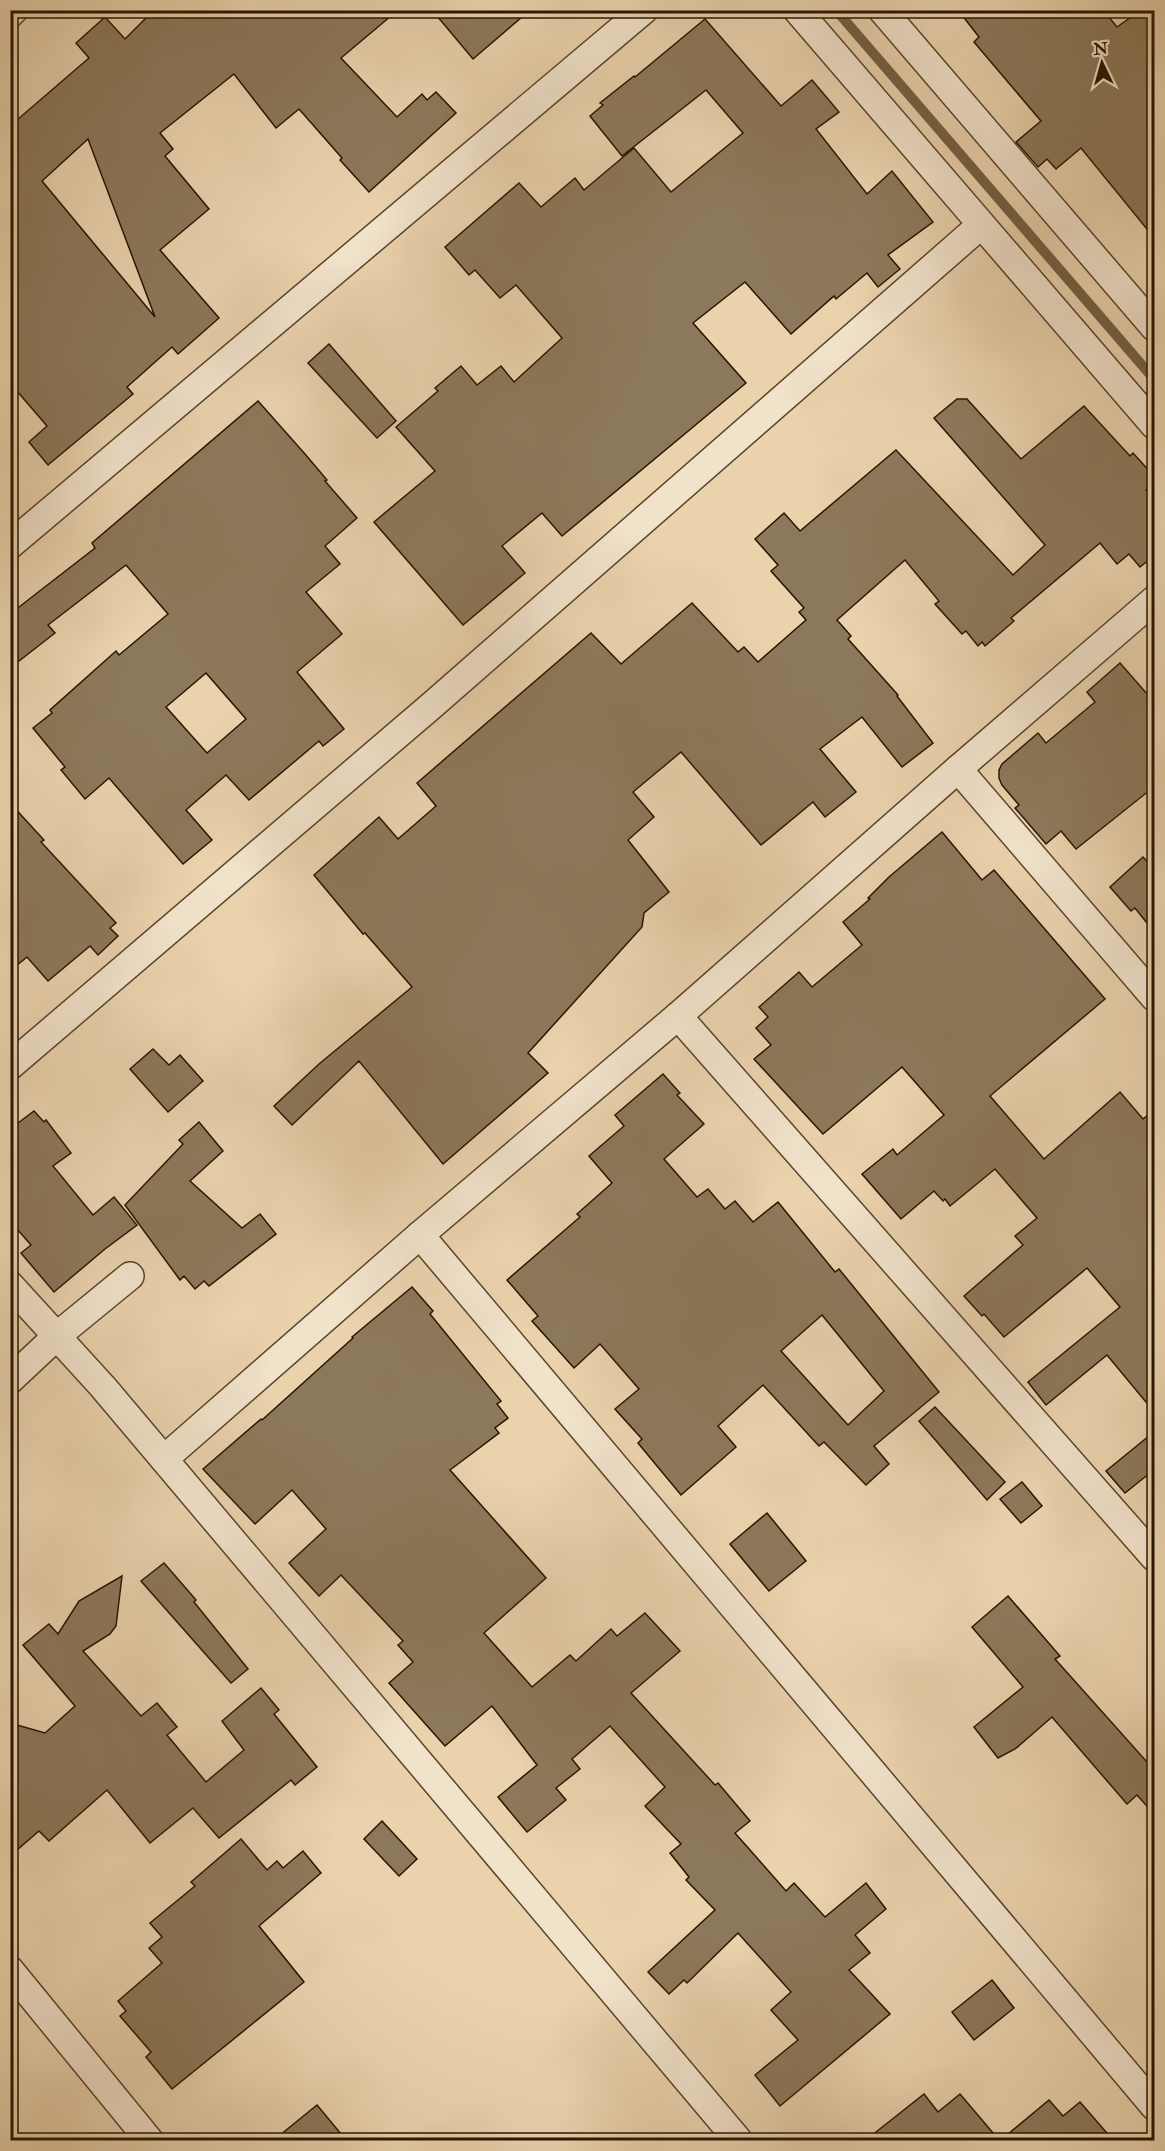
<svg xmlns="http://www.w3.org/2000/svg" width="1165" height="2151" viewBox="0 0 1165 2151" font-family="'IM FELL Double Pica',serif">
	<rect width="100%" height="100%" fill="#ead2ad"/>
	<filter id="stains"><feTurbulence type="fractalNoise" baseFrequency=".00333" numOctaves="4"/><feColorMatrix values="0 0 0 0 .2 0 0 0 0 .09 0 0 0 0 .02 0 0 0 .5 -.17"/></filter>
	<radialGradient id="worn" r=".72"><stop offset=".6" stop-color="#630" stop-opacity="0"/><stop offset="1" stop-color="#630" stop-opacity=".3"/></radialGradient>
	<g fill="none" stroke-linecap="round" stroke-linejoin="round">
		<polyline stroke="#746044" stroke-width="10" points="836,10 1154,379"/>
	</g>
	<g fill="#8c785a" stroke="#271600" stroke-width="1.5" fill-rule="evenodd">
		<path d="M154 10H398L341 58 397 117 422 94 427 100 436 92 456 113 369 192 340 160 342 158 299 109 276 128 234 74 160 133 173 149 165 156 209 209 160 250 219 318 178 354 172 347 127 387 133 394 48 465 29 442 47 426 10 383V126L89 58 76 43 105 17 125 39ZM88 139 137 269 155 317 42 181Z"/>
		<polygon points="432,10 530,10 473,59"/>
		<polygon points="958,10 1103,10 1117,27 1141,10 1155,10 1155,239 1081,148 1056,169 1047,159 1038,167 1016,142 1041,121 974,42 979,37"/>
		<polygon points="705,19 781,106 812,80 839,112 816,129 867,194 892,171 933,222 888,255 900,269 878,287 867,273 836,299 834,296 791,334 745,282 693,323 746,383 562,536 542,513 502,546 525,573 463,625 374,522 435,471 396,427 438,391 435,388 461,366 477,385 501,366 514,382 562,338 516,285 500,298 475,270 469,275 445,247 519,183 541,207 575,178 584,190 634,148 671,192 743,133 706,90 622,156 590,116 603,105 600,103 634,76 635,77"/>
		<polygon points="329,344 396,421 377,438 308,363"/>
		<polygon points="957,399 967,399 1021,459 1084,406 1130,456 1133,453 1152,474 1148,477 1153,484 1146,490 1155,499 1155,555 1140,567 1129,554 1117,564 1100,543 1011,618 1014,621 985,646 982,642 978,646 966,631 962,634 935,604 939,601 905,560 837,620 851,636 848,639 898,695 897,696 933,743 902,767 862,717 820,749 856,792 825,817 813,802 761,845 681,752 633,792 654,817 628,840 669,892 644,913 642,927 528,1053 548,1073 443,1164 359,1061 292,1125 274,1106 319,1064 412,987 365,933 363,934 314,875 379,817 398,839 436,806 417,783 591,633 621,664 692,603 738,652 744,647 758,662 806,620 799,612 804,608 771,571 778,565 755,539 784,513 800,531 896,450 1013,575 1045,545 934,418"/>
		<path d="M258 401 305 454 327 480 325 481 357 518 325 546 340 564 306 592 342 634 297 672 344 729 323 746 319 741 249 800 226 775 186 810 212 840 183 864 109 778 85 799 61 770 65 767 33 728 52 713 50 710 116 651 119 655 168 614 126 565 48 625 55 633 10 668V614L95 548 92 543ZM206 673 246 719 207 753 166 707Z"/>
		<polygon points="1120,663 1155,703 1155,786 1076,849 1061,831 1046,844 1015,808 1019,805 1002,785 999,778 999,770 1002,764 1038,733 1046,743 1095,702 1087,692"/>
		<polygon points="10,803 44,840 41,842 116,923 110,928 118,936 98,955 90,946 48,981 27,957 10,971"/>
		<polygon points="942,832 982,880 994,870 1105,999 990,1096 1044,1159 1120,1092 1143,1119 1155,1109 1155,1413 1107,1355 1046,1405 1028,1382 1120,1307 1087,1268 1004,1337 984,1314 982,1316 964,1296 1023,1245 1015,1236 1037,1218 995,1169 950,1206 945,1199 943,1201 934,1191 901,1219 862,1174 893,1149 897,1155 944,1115 902,1067 823,1134 754,1059 771,1045 756,1028 768,1017 759,1007 799,972 812,987 862,945 843,922 870,899 868,898 889,877"/>
		<polygon points="1143,857 1155,870 1155,933 1135,908 1131,911 1110,887"/>
		<polygon points="153,1049 169,1065 180,1055 203,1081 168,1112 130,1069"/>
		<path d="M663 1074 680 1093 677 1095 704 1124 664 1159 697 1197 708 1189 725 1209 735 1201 753 1222 778 1202 835 1272 839 1269 939 1392 874 1446 889 1464 866 1485 824 1442 819 1446 763 1385 718 1426 736 1447 681 1495 638 1443 642 1439 615 1409 639 1389 600 1344 574 1368 532 1321 538 1316 507 1280 580 1217 577 1214 612 1183 589 1156 624 1126 615 1115ZM822 1315 884 1391 848 1425 781 1351Z"/>
		<polygon points="34,1111 44,1122 46,1120 71,1153 53,1166 93,1215 114,1197 137,1225 105,1249 54,1292 21,1253 31,1245 10,1221 10,1129"/>
		<polygon points="199,1122 223,1151 190,1181 242,1228 260,1214 276,1234 209,1286 204,1281 195,1289 184,1276 180,1280 125,1205 183,1144 179,1140"/>
		<polygon points="412,1287 433,1311 430,1314 501,1401 497,1404 508,1418 495,1428 499,1433 450,1470 546,1578 484,1633 532,1687 570,1655 576,1661 611,1629 617,1636 645,1613 680,1651 631,1693 715,1785 718,1783 750,1821 735,1833 786,1891 794,1883 825,1917 866,1883 886,1909 855,1935 870,1953 849,1970 890,2014 780,2106 755,2075 798,2040 771,2010 791,1992 738,1933 687,1983 684,1980 669,1994 648,1972 715,1910 686,1880 689,1877 670,1853 681,1844 645,1806 665,1787 610,1726 572,1759 580,1769 556,1788 566,1800 527,1832 498,1797 537,1765 492,1706 445,1746 389,1683 413,1662 398,1645 403,1641 341,1575 319,1596 289,1563 326,1529 292,1490 255,1524 203,1469 261,1419 262,1420 353,1338 352,1337"/>
		<polygon points="935,1407 1005,1482 987,1500 919,1421"/>
		<polygon points="1155,1431 1155,1469 1125,1493 1106,1471"/>
		<polygon points="1022,1482 1042,1506 1021,1523 1000,1499"/>
		<polygon points="767,1513 806,1561 769,1591 730,1544"/>
		<polygon points="164,1563 196,1600 194,1602 248,1669 231,1683 141,1581"/>
		<polygon points="122,1576 116,1626 110,1634 83,1651 141,1716 157,1703 177,1727 167,1735 206,1782 244,1750 222,1721 261,1688 279,1710 274,1714 317,1767 295,1785 291,1780 219,1838 193,1808 150,1843 107,1790 49,1841 39,1831 10,1856 10,1723 45,1733 75,1706 23,1645 49,1624 58,1634 79,1601"/>
		<polygon points="1008,1596 1060,1656 1055,1659 1155,1771 1155,1815 1137,1795 1127,1804 1052,1717 1015,1749 998,1758 974,1727 1023,1687 972,1627"/>
		<polygon points="382,1821 417,1859 399,1876 364,1839"/>
		<polygon points="241,1839 267,1870 277,1861 283,1868 303,1851 321,1873 259,1926 304,1982 172,2089 146,2057 151,2052 120,2016 126,2011 118,2001 162,1963 149,1948 162,1937 150,1923 195,1886 191,1882"/>
		<polygon points="992,1980 1014,2008 974,2040 952,2012"/>
		<polygon points="924,2094 938,2112 960,2094 999,2140 866,2140"/>
		<polygon points="1049,2100 1063,2116 1080,2102 1113,2140 1001,2140"/>
		<polygon points="317,2105 346,2140 274,2140"/>
	</g>
	<g fill="none" stroke-linecap="round" stroke-linejoin="round">
		<g stroke="#58452b" stroke-width="30">
			<g id="street">
				<polyline points="797,10 1154,425"/>
				<polyline points="882,10 1154,327"/>
				<polyline points="10,14 14,10"/>
				<polyline points="10,545 644,10"/>
				<polyline points="958,769 1154,997"/>
				<polyline points="678,1016 1154,1557"/>
				<polyline points="10,1066 430,707 981,225"/>
				<polyline points="420,1235 1154,2106"/>
				<polyline points="10,1285 103,1387 738,2140"/>
				<polyline points="10,1380 58,1335 130,1276"/>
				<polyline points="164,1459 420,1235 678,1016 958,769 1154,600"/>
				<polyline points="10,1970 149,2140"/>
			</g>
		</g>
		<use href="#street" stroke="#f1e2ca" stroke-width="27"/>
	</g>
	<rect width="1165" height="2151" fill="none" stroke="#ead2ad" stroke-width="36"/>
	<rect x="12" y="12" width="1141" height="2127" fill="none" stroke="#271600" stroke-width="3"/>
	<rect x="18" y="18" width="1129" height="2115" fill="none" stroke="#271600" stroke-width="1.5"/>
	<g transform="translate(1102 63) rotate(355)" stroke="#f1e2ca" stroke-width="4.5" paint-order="stroke">
	<path d="M0-4.5L10 22L0 15L-10 22Z" fill="#271600"/>
	<text y="-9" font-size="16" font-weight="bold" text-anchor="middle" fill="#271600">N</text>
	</g>
	<rect width="100%" height="100%" filter="url(#stains)"/>
	<rect width="100%" height="100%" fill="url(#worn)"/>
</svg>
